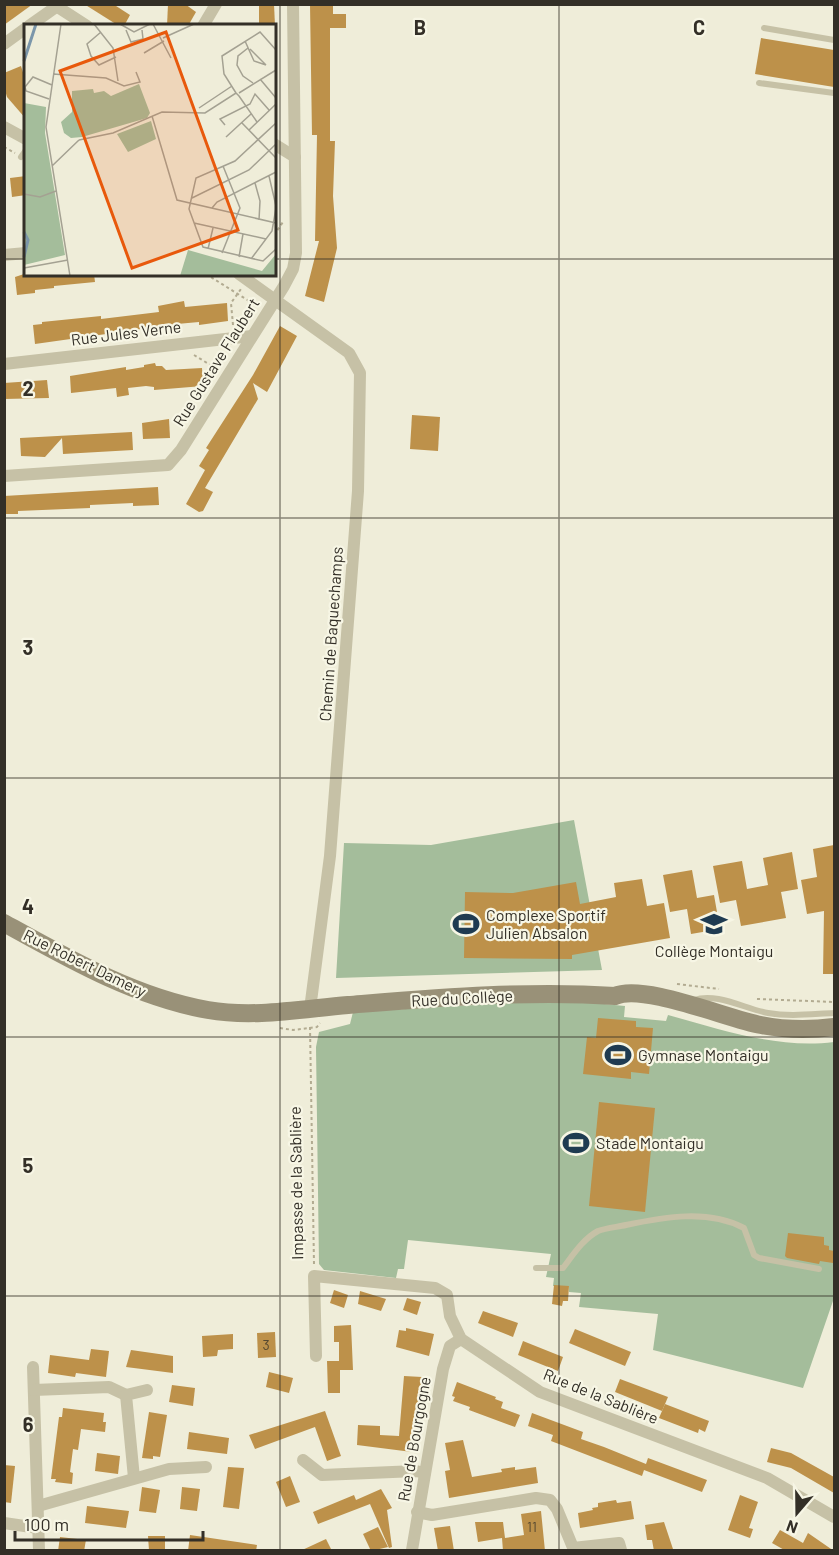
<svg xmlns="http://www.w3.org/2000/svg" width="839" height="1555" viewBox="0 0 839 1555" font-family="Barlow,sans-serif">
	<rect width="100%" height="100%" fill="#efedd9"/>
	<g fill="#a4bd9b">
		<polygon points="574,820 602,970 336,978 344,843 431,845"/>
		<path d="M511 1003H594L625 1006 624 1017 666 1021 668 1015C723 1030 777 1049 834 1042V1298L803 1388 653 1350 658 1314 579 1307 581 1293 569 1292V1286H553L554 1278 546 1277 551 1254 408 1240 404 1269H398L396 1278 324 1270 319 1264 316 1047 319 1032 350 1024 353 1012Z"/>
	</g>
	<g fill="#bd914a">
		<polygon points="4,4 33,4 4,25"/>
		<polygon points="84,4 113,4 130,15 124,26 119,26"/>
		<polygon points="168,4 185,4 196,12 188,26 167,26"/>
		<polygon points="259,4 274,4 275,26 259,26"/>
		<polygon points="310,4 333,4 333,14 346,14 346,28 330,28 330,141 335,141 333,196 337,248 324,302 305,296 319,241 315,241 317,135 312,135"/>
		<polygon points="761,38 834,50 834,87 755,74"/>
		<polygon points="21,66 26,82 26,119 7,97 4,87 4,73"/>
		<polygon points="26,176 26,195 12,197 10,178"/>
		<polygon points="24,274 94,274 95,282 54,286 54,288 35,290 35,293 17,295 15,277"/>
		<polygon points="184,301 185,307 227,303 228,321 199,325 199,322 177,324 35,344 33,325 42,324 42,322 101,316 101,319 159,312 158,306"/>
		<polygon points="280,326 297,336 267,392 253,383 258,399 205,488 213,492 203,511 199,512 186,504 205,470 199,466 209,450 206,448 253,375"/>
		<polygon points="155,363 156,366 162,366 166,370 202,368 203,386 154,390 154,387 146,386 128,388 129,395 117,397 116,388 71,393 70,376 126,367 126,370 144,367 144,365"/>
		<polygon points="47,380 49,398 4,399 4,383"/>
		<polygon points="412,415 440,417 438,451 410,449"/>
		<polygon points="169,419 170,438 143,439 142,423"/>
		<polygon points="132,432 133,450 63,454 62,438 45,457 21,456 20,438"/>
		<polygon points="158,487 159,505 133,506 133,503 90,505 90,508 18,511 18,514 4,514 4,496"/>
		<polygon points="834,845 834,974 823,974 824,911 807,914 801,880 817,877 813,849"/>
		<polygon points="792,852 798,889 781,892 786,918 741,926 736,900 720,903 713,866 742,861 747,889 768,885 763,858"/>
		<polygon points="692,870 697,898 714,895 720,929 691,934 687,909 670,912 663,875"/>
		<polygon points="642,879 647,906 664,903 670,938 572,955 572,959 464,958 465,892 513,893 576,882 580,904 616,897 614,883"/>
		<polygon points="598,1018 636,1021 636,1027 653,1028 649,1074 631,1072 631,1079 583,1074 587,1037 596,1038"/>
		<polygon points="599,1102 655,1108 645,1212 589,1206"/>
		<polygon points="788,1233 824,1237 824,1245 829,1246 829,1250 834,1251 833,1263 820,1261 819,1264 787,1258 785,1256"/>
		<polygon points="554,1285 569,1286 568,1301 563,1301 562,1306 552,1304"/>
		<polygon points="334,1290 348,1295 344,1308 330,1303"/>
		<polygon points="360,1291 386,1299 381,1311 358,1304"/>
		<polygon points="407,1298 421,1302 417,1315 403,1310"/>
		<polygon points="483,1311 518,1323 513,1337 478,1323"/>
		<polygon points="351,1325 353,1370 340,1370 340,1393 328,1393 327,1361 339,1361 339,1342 334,1342 334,1326"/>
		<polygon points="406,1328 434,1334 429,1356 396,1347 399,1330 406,1331"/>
		<polygon points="575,1329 631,1352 625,1366 569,1343"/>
		<polygon points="275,1332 276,1357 258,1358 257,1333"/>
		<polygon points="233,1334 233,1349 218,1350 217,1356 203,1357 202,1336"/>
		<polygon points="523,1341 563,1357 558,1371 518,1355"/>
		<polygon points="91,1349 109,1351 106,1377 76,1373 75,1377 48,1373 50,1355 89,1360"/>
		<polygon points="131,1350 173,1356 173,1373 126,1367"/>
		<polygon points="269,1372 293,1378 289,1393 266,1387"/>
		<polygon points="404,1376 422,1377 420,1404 416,1404 412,1452 357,1445 358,1425 380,1426 380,1435 399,1436"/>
		<polygon points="620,1379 668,1397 662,1411 615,1392"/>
		<polygon points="457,1382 496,1397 495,1399 503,1402 501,1408 520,1415 515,1427 469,1410 470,1407 453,1401 455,1397 452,1396"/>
		<polygon points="172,1385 195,1388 193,1406 169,1402"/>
		<polygon points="665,1404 709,1421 705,1432 699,1429 698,1433 659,1418"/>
		<polygon points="63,1408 104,1413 103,1422 106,1422 105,1432 81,1429 78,1450 73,1449 70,1472 73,1473 72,1484 55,1482 56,1479 51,1479 59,1417 62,1417"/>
		<polygon points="325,1411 341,1456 327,1461 315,1427 255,1449 249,1435"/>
		<polygon points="149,1412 167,1415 160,1457 153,1456 153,1459 142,1458"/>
		<polygon points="532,1413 583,1432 581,1439 604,1447 646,1464 648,1458 707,1480 702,1492 644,1470 642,1476 551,1441 553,1435 528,1426"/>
		<polygon points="189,1432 229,1438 227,1454 187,1449"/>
		<polygon points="463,1440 472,1477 502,1472 501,1469 515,1467 515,1470 536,1467 538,1483 449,1498 445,1471 450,1470 445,1443"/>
		<polygon points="771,1448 791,1453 834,1477 834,1493 791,1468 767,1462"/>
		<polygon points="97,1453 120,1456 118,1474 95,1471"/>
		<polygon points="4,1465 15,1466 11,1503 4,1502"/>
		<polygon points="228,1467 244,1468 239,1509 223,1507"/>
		<polygon points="290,1476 300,1502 286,1507 276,1482"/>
		<polygon points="142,1487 160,1490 156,1513 139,1511"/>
		<polygon points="182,1487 200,1489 197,1511 180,1509"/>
		<polygon points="381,1489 392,1508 387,1510 392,1547 389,1548 370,1504 318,1524 313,1512 354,1495 356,1500"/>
		<polygon points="740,1495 758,1502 749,1528 753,1529 750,1538 728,1530"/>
		<polygon points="616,1500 617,1503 631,1501 634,1519 580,1528 578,1513 593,1510 592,1508 598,1507 598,1503"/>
		<polygon points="87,1506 129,1511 126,1528 85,1523"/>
		<polygon points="541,1511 545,1551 503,1551 502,1538 478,1542 475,1522 503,1522 505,1538 524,1535 521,1514"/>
		<polygon points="664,1522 673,1549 654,1551 652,1540 647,1540 645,1525"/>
		<polygon points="450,1526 454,1551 438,1551 434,1528"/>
		<polygon points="378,1527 388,1547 371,1551 363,1534"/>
		<polygon points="780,1530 803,1543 808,1533 834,1551 786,1551 772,1543"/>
		<polygon points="190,1535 257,1545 256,1551 188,1551"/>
		<polygon points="148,1536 165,1536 165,1551 149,1551"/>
		<polygon points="60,1537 86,1540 84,1551 58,1551"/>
		<polygon points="326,1539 332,1551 300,1551"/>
	</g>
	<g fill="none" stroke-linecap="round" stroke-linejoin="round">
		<g stroke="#b2ab91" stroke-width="2" stroke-dasharray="3 3" stroke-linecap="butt">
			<polyline points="4,147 15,153"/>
			<polyline points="274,235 283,222"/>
			<polyline points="206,274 257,306"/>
			<polyline points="233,325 231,303 241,289"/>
			<polyline points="194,355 217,369"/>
			<polyline points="677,984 719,989"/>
			<polyline points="757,999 834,1002"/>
			<polyline points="310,1027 314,1264"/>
			<polyline points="280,1028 293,1030 317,1027 320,1023"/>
		</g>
		<g stroke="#c6c1a6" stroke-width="6">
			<polyline points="764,28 834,40"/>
			<polyline points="759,83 834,93"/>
			<polyline points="21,157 26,150"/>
			<path d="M694 1000C717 992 745 1009 768 1013 790 1017 812 1014 834 1013"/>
			<path d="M536 1268H563C573 1255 583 1239 598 1231 606 1228 617 1227 626 1225 664 1217 708 1209 744 1228L754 1255 759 1258 819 1269"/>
		</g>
		<g stroke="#c6c1a6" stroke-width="12">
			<polyline points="53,4 87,26"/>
			<polyline points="29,26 60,4"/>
			<polyline points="203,26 216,4"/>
			<polyline points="4,44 26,28"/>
			<polyline points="4,127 26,139"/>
			<polyline points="274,144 295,157"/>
			<polyline points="4,255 26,253"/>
			<polyline points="239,274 349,353 360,373 358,491 330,856 310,1009"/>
			<polyline points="4,364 252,336"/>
			<polyline points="4,476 168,465 181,450 284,286 293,269 296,253 293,4"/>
			<polyline points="316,1356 314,1276 435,1288 447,1295 450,1316 461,1339 540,1392 767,1478 834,1517"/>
			<polyline points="33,1367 39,1550"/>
			<polyline points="34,1390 109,1387 126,1395"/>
			<polyline points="303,1460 322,1475 416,1471 425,1473"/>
			<polyline points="134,1478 126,1395 147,1390"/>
			<polyline points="38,1506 169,1469 206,1467"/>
			<polyline points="417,1512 432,1515 536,1498 550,1500 557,1509 574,1550"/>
			<polyline points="4,1523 38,1528"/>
			<polyline points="573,1548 619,1543 621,1550"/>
			<polyline points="412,1550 443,1369 450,1346 461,1339"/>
		</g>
		<path stroke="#999178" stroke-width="18" d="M4 923C69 959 135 997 208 1010 254 1018 301 1009 348 1005 436 998 527 990 615 996 643 983 728 1019 761 1025 786 1030 810 1030 834 1027"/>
	</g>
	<path fill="none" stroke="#332f27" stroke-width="1.5" stroke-opacity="0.55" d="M280 4V1550M559 4V1550M4 259H26M274 259H834M4 518H834M4 778H834M4 1037H834M4 1296H834"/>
	<defs>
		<g id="stadium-bare" transform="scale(2.07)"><path d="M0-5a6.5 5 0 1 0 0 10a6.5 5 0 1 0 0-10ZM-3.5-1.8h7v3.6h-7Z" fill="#1f3b51" stroke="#f7f6e5" stroke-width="2.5" paint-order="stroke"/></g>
		<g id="school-bare" transform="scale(2.07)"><path d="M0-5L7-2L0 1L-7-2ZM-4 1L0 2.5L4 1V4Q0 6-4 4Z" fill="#1f3b51" stroke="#f7f6e5" stroke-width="2.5" paint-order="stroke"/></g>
	</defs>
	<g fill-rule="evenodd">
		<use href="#stadium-bare" x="466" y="924"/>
		<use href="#school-bare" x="714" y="924"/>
		<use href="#stadium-bare" x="618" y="1055"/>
		<use href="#stadium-bare" x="576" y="1143"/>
	</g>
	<g text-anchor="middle" stroke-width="4.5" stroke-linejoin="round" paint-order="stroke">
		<g font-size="14" fill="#564830">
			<text x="266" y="1350">3</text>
			<text x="532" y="1532">11</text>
		</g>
		<g font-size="16" fill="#332f27" stroke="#f7f6e5">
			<text transform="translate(126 333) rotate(-7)" y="6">Rue Jules Verne</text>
			<text transform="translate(216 362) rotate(-58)" y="6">Rue Gustave Flaubert</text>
			<text transform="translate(331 634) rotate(-86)" y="6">Chemin de Baquechamps</text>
			<text transform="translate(85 963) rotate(26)" y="6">Rue Robert Damery</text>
			<text transform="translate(462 998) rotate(-3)" y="6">Rue du Collège</text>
			<text transform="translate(296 1183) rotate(-91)" y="6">Impasse de la Sablière</text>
			<text transform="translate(601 1396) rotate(22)" y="6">Rue de la Sablière</text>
			<text transform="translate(414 1439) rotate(-80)" y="6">Rue de Bourgogne</text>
		</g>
		<g font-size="16" fill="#332f27" stroke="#f7f6e5" text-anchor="start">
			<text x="486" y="921">Complexe Sportif<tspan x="486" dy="18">Julien Absalon</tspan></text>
			<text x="714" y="957" text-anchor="middle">Collège Montaigu</text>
			<text x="638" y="1061">Gymnase Montaigu</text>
			<text x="596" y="1149">Stade Montaigu</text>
		</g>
	</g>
	<g transform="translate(24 24)">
		<rect width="252" height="252" fill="#efedd9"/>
		<path d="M115 60 126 89 123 94 58 113 47 114 40 109 37 98 48 88V67L69 65 70 69 80 67 87 72ZM0 79 22 83 21 109 41 231 0 241ZM127 97 132 115 104 128 93 110ZM164 226 238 247 252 230V252H156Z" fill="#a4bd9b"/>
		<path fill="none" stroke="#7b96aa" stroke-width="3" d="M0 37 12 0M0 208 4 216 0 233"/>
		<path fill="none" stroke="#a4a192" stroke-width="1.5" d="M37 0 22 103 46 252M70 0 89 24 94 57M96 0 110 8 126 0M129 0 147 34M102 6 107 18 119 15 118 6M77 8 63 20 67 32 75 41 92 33M139 14 170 0M221 17 230 37 242 41M224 24 214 32 213 41 219 52 229 59M226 25 242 41M120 29 140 17M29 50 82 54 100 62 116 58 112 48M236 55 252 74M212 69 200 50 198 32 236 8 252 26M215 69 252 46M215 72 233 98M25 75 2 67 1 63 9 53 28 61M175 84 208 62M128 92 153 176 252 199M218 99 252 134M252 99 211 137 172 154 165 185 179 223 239 237 252 225M201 101 196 95 226 80 231 70 245 86M225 106 252 80M202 113 227 90M55 116 89 109 138 88 181 89 212 69 215 72M28 142 55 116M245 152 252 182M231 159 236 177 235 196M0 170 16 173 32 167M168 174 225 146 252 120M188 184 193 178 252 148M170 199 242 215M184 225 189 204M198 229 216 184 199 142M215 233 219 210M227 235 248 207 252 184M0 244 44 236"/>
		<path fill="#e8590c" fill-opacity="0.15" stroke="#e8590c" stroke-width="3" d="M142 8 214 206 108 244 36 47Z"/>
		<rect width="252" height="252" fill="none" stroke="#332f27" stroke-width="3"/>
	</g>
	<g font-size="20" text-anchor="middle" font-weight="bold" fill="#332f27" stroke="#f7f6e5" stroke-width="4.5" stroke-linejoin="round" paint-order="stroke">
		<text x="420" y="35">B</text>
		<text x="699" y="35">C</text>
		<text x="28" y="396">2</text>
		<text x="28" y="655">3</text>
		<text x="28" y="914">4</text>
		<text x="28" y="1173">5</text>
		<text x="28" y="1432">6</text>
	</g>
	<rect width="839" height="1555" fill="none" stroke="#332f27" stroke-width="12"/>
	<g transform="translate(797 1513) rotate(200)" stroke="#f7f6e5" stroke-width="4.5" paint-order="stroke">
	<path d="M0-4.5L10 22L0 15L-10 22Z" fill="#332f27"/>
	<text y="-9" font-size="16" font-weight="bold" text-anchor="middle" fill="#332f27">N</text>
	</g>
	<path d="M15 1531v9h188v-9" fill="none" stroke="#332f27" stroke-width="3"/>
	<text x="24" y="1531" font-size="18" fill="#332f27" stroke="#f7f6e5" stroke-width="4.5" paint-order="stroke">100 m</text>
</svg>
